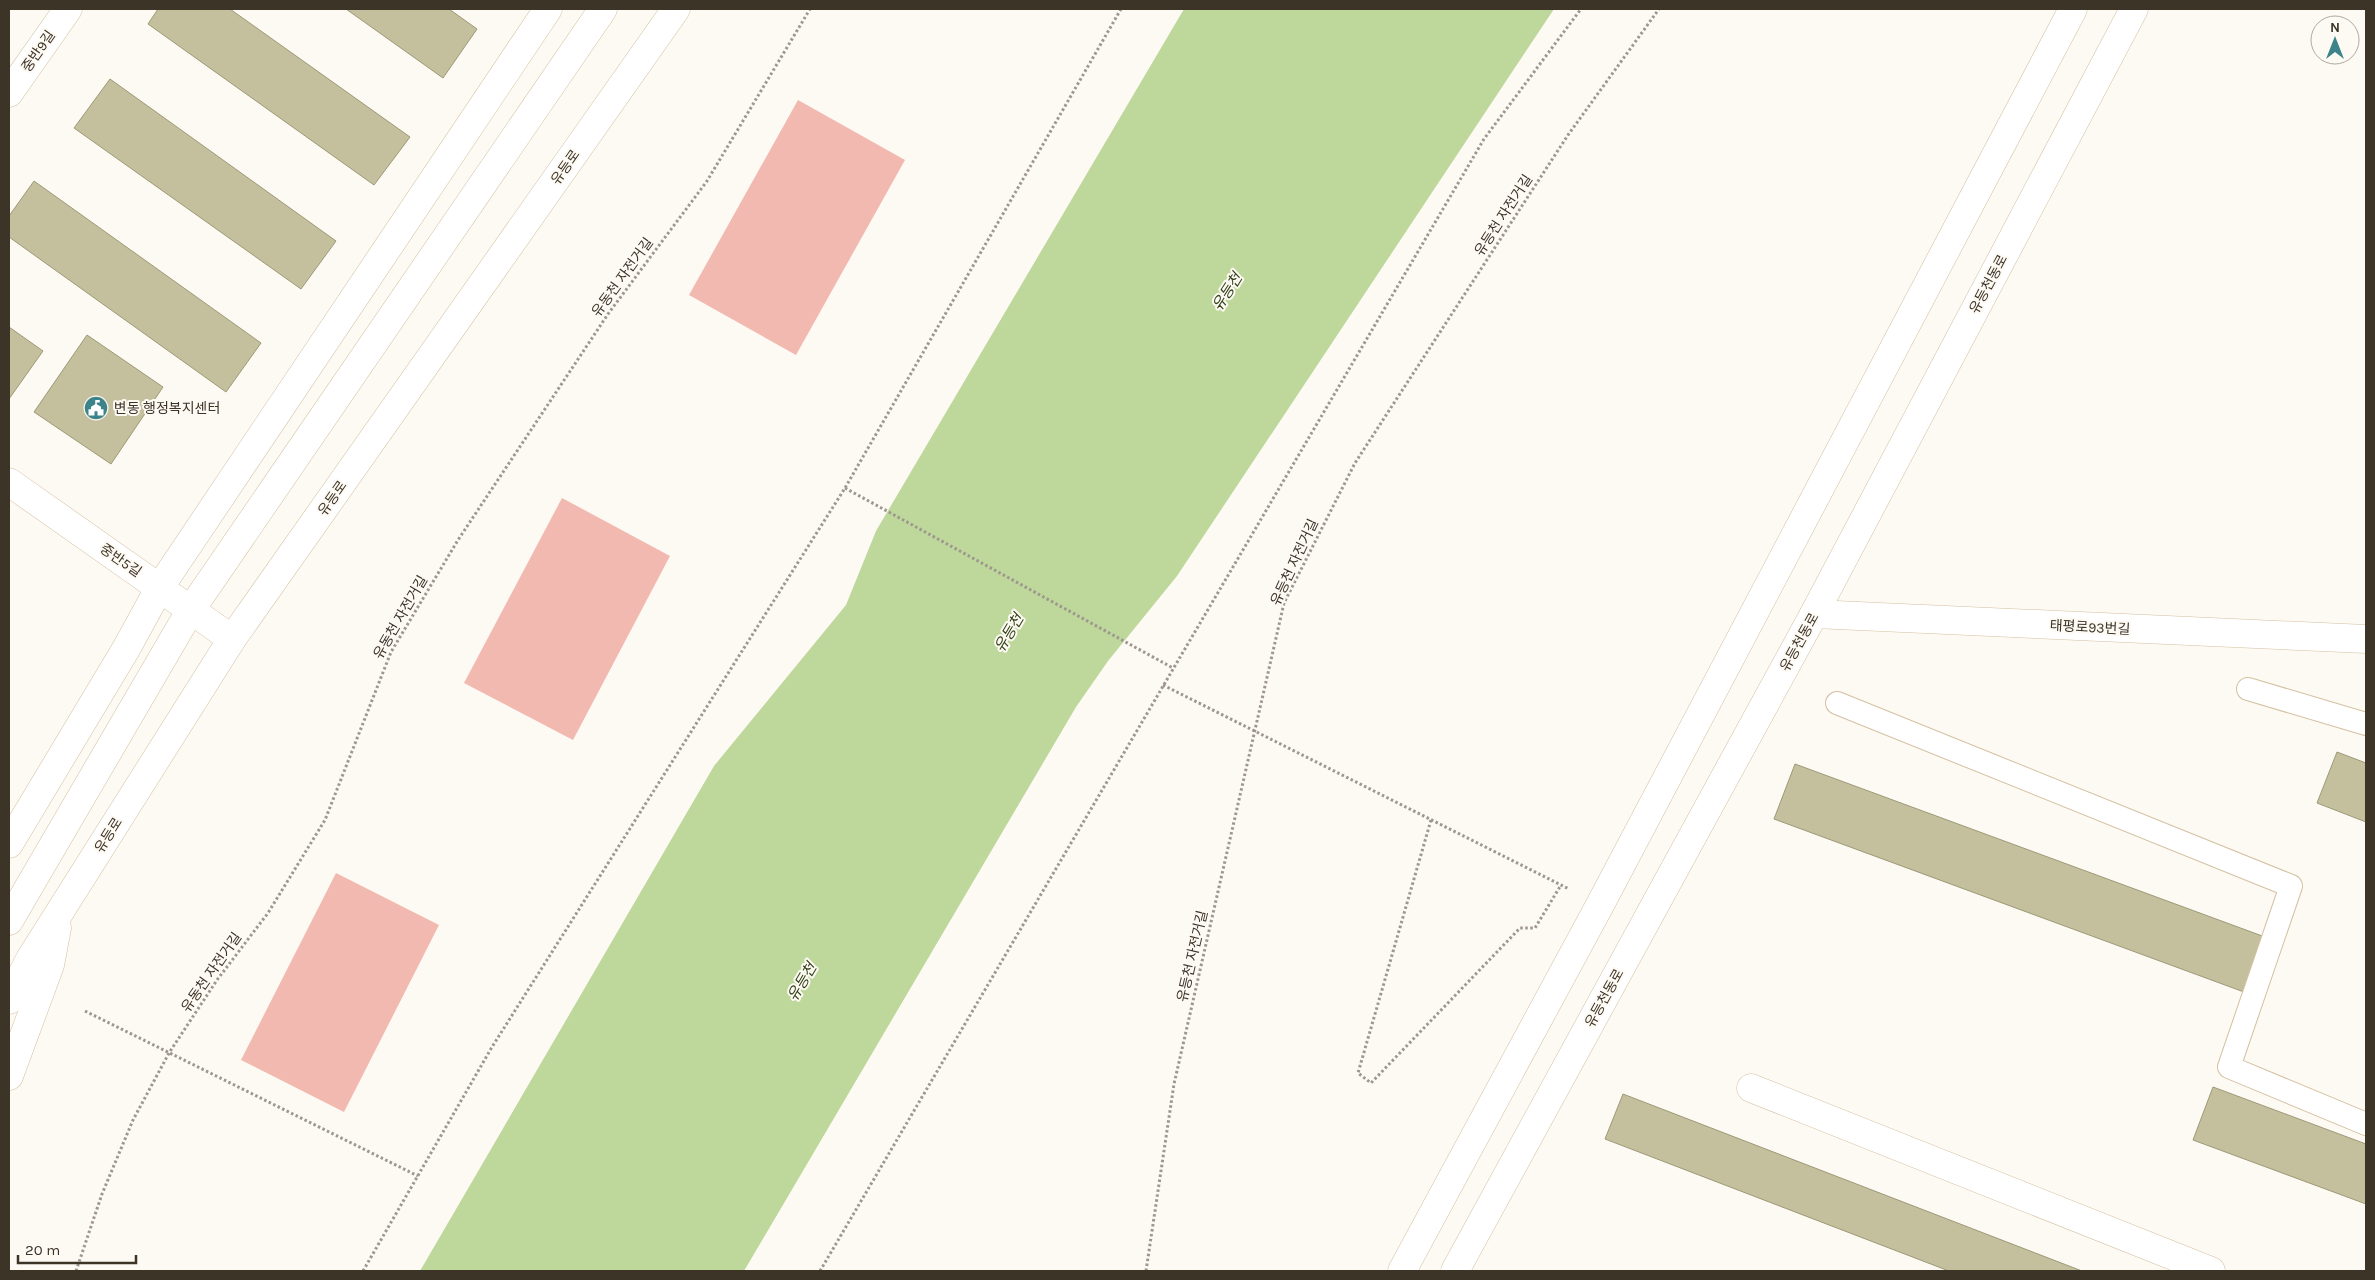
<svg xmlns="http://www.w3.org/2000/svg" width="2375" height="1280" viewBox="0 0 2375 1280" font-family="Karla,'Noto Sans KR',sans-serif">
	<rect width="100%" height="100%" fill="#fdf9f3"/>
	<g fill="#f2b9b1">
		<polygon points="798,100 905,160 796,355 689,295"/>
		<polygon points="562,498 670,556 573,740 464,683"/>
		<polygon points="336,873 439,925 344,1112 241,1060"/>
	</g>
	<polygon fill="#bed79b" points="1184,9 1554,9 1177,576 1108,661 1076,707 744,1271 420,1271 714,766 846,605 876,531"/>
	<g fill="#c4c09d" stroke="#9d9977">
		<polygon points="158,9 230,9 410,137 374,185 148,24"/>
		<polygon points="346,9 449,9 477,29 443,78"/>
		<polygon points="110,79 336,241 301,289 74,128"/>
		<polygon points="34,181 261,343 226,392 9,237 9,216"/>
		<polygon points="9,327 43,351 9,399"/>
		<polygon points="87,335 163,387 111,464 34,412"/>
		<polygon points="2337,752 2366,763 2366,822 2317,803"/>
		<polygon points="1795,764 2265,937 2244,992 1774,819"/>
		<polygon points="2213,1087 2366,1144 2366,1204 2193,1140"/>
		<polygon points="1623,1094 2082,1271 1949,1271 1605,1139"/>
	</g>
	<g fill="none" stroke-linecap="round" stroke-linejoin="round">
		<g stroke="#d4c0a1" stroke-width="24">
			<g id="service">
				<polyline points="2248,689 2366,724"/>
				<polyline points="1837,703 2291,886 2229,1067 2366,1124"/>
			</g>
		</g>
		<g stroke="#d4c0a1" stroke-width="29">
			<g id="minor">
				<polyline points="9,93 68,9"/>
				<polyline points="9,482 232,639"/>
				<polyline points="1814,614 2366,639"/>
				<polyline points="9,844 126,649 160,587 548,9"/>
				<polyline points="1751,1088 2211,1271"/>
			</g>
		</g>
		<g stroke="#d4c0a1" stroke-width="29">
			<g id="secondary">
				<polyline points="1402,1271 1601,903 2073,9"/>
				<polyline points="1455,1271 1814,614 2134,9"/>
			</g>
		</g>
		<g stroke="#d4c0a1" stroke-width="29">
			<g id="primary">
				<polyline points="9,921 190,611 603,9"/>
				<polyline points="9,1000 30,959 232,639 676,9"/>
				<polyline points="9,1076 50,965 57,928"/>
			</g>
		</g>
		<g stroke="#9e978e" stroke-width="3" stroke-dasharray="2.5 2.5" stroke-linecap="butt">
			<polyline points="845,488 1173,668"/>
			<polyline points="1163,685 1569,889"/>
			<polyline points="1431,820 1358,1073 1371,1083 1520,928 1535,928 1561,885"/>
			<polyline points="85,1011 418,1176"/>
			<polyline points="76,1271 102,1194 133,1120 169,1053 217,980 268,913 325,820 391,652 458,540 608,314 707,181 810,9"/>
			<polyline points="363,1271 492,1047 845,488 1121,9"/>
			<polyline points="820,1271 1484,139 1581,9"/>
			<polyline points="1146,1271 1174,1084 1284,603 1355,463 1568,135 1659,9"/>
		</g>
		<use href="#service" stroke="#fff" stroke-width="22"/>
		<use href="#minor" stroke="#fff" stroke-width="28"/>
		<use href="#secondary" stroke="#fff" stroke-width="28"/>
		<use href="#primary" stroke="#fff" stroke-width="28"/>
	</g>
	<defs>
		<g id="civic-disc" transform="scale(1.25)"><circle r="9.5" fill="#3c8489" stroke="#fdf9f3"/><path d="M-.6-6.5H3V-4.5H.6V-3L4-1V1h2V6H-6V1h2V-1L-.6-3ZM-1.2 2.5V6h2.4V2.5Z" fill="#fff"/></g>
	</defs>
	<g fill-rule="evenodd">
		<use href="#civic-disc" x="96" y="408"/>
	</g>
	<g text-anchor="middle" stroke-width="4" stroke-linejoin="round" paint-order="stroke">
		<g font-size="14" fill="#3d3428" stroke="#fdf9f3">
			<text transform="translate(38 51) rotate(-55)" y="5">중반9길</text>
			<text transform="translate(565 167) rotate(-55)" y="5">유등로</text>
			<text transform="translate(1503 215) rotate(-57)" y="5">유등천 자전거길</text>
			<text transform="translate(622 277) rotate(-54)" y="5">유동천 자전거길</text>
			<text transform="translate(1988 284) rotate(-62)" y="5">유등천동로</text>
			<text transform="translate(332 498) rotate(-55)" y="5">유등로</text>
			<text transform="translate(121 560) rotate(35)" y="5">중반5길</text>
			<text transform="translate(1294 562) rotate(-65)" y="5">유등천 자전거길</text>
			<text transform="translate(400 617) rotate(-60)" y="5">유동천 자전거길</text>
			<text transform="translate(2090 627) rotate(3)" y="5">태평로93번길</text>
			<text transform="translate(1799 642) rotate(-61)" y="5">유등천동로</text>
			<text transform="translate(108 835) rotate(-58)" y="5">유등로</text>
			<text transform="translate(1192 956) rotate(-77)" y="5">유등천 자전거길</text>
			<text transform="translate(211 972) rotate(-55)" y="5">유동천 자전거길</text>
			<text transform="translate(1604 998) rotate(-61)" y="5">유등천동로</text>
		</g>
		<g font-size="14" fill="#3d3428" stroke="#fdf9f3" text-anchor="start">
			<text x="114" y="413">변동 행정복지센터</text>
		</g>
		<g font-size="15" font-style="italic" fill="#2f3f14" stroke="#fdf9f3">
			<text transform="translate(1227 292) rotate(-57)" y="5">유등천</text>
			<text transform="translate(1009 633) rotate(-59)" y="5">유등천</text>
			<text transform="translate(802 982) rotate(-59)" y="5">유등천</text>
		</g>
	</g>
	<rect width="2375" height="1280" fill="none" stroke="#3d3428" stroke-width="20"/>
	<g transform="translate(2335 40)"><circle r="24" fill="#fdf9f3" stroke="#b0aaa2"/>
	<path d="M0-4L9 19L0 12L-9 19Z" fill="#3c8489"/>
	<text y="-8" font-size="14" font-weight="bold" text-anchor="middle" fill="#3d3428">N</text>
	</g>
	<path d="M18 1255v8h118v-8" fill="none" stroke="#3d3428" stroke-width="2.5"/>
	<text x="25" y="1255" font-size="15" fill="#3d3428" stroke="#fdf9f3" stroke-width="4" paint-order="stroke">20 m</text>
</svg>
